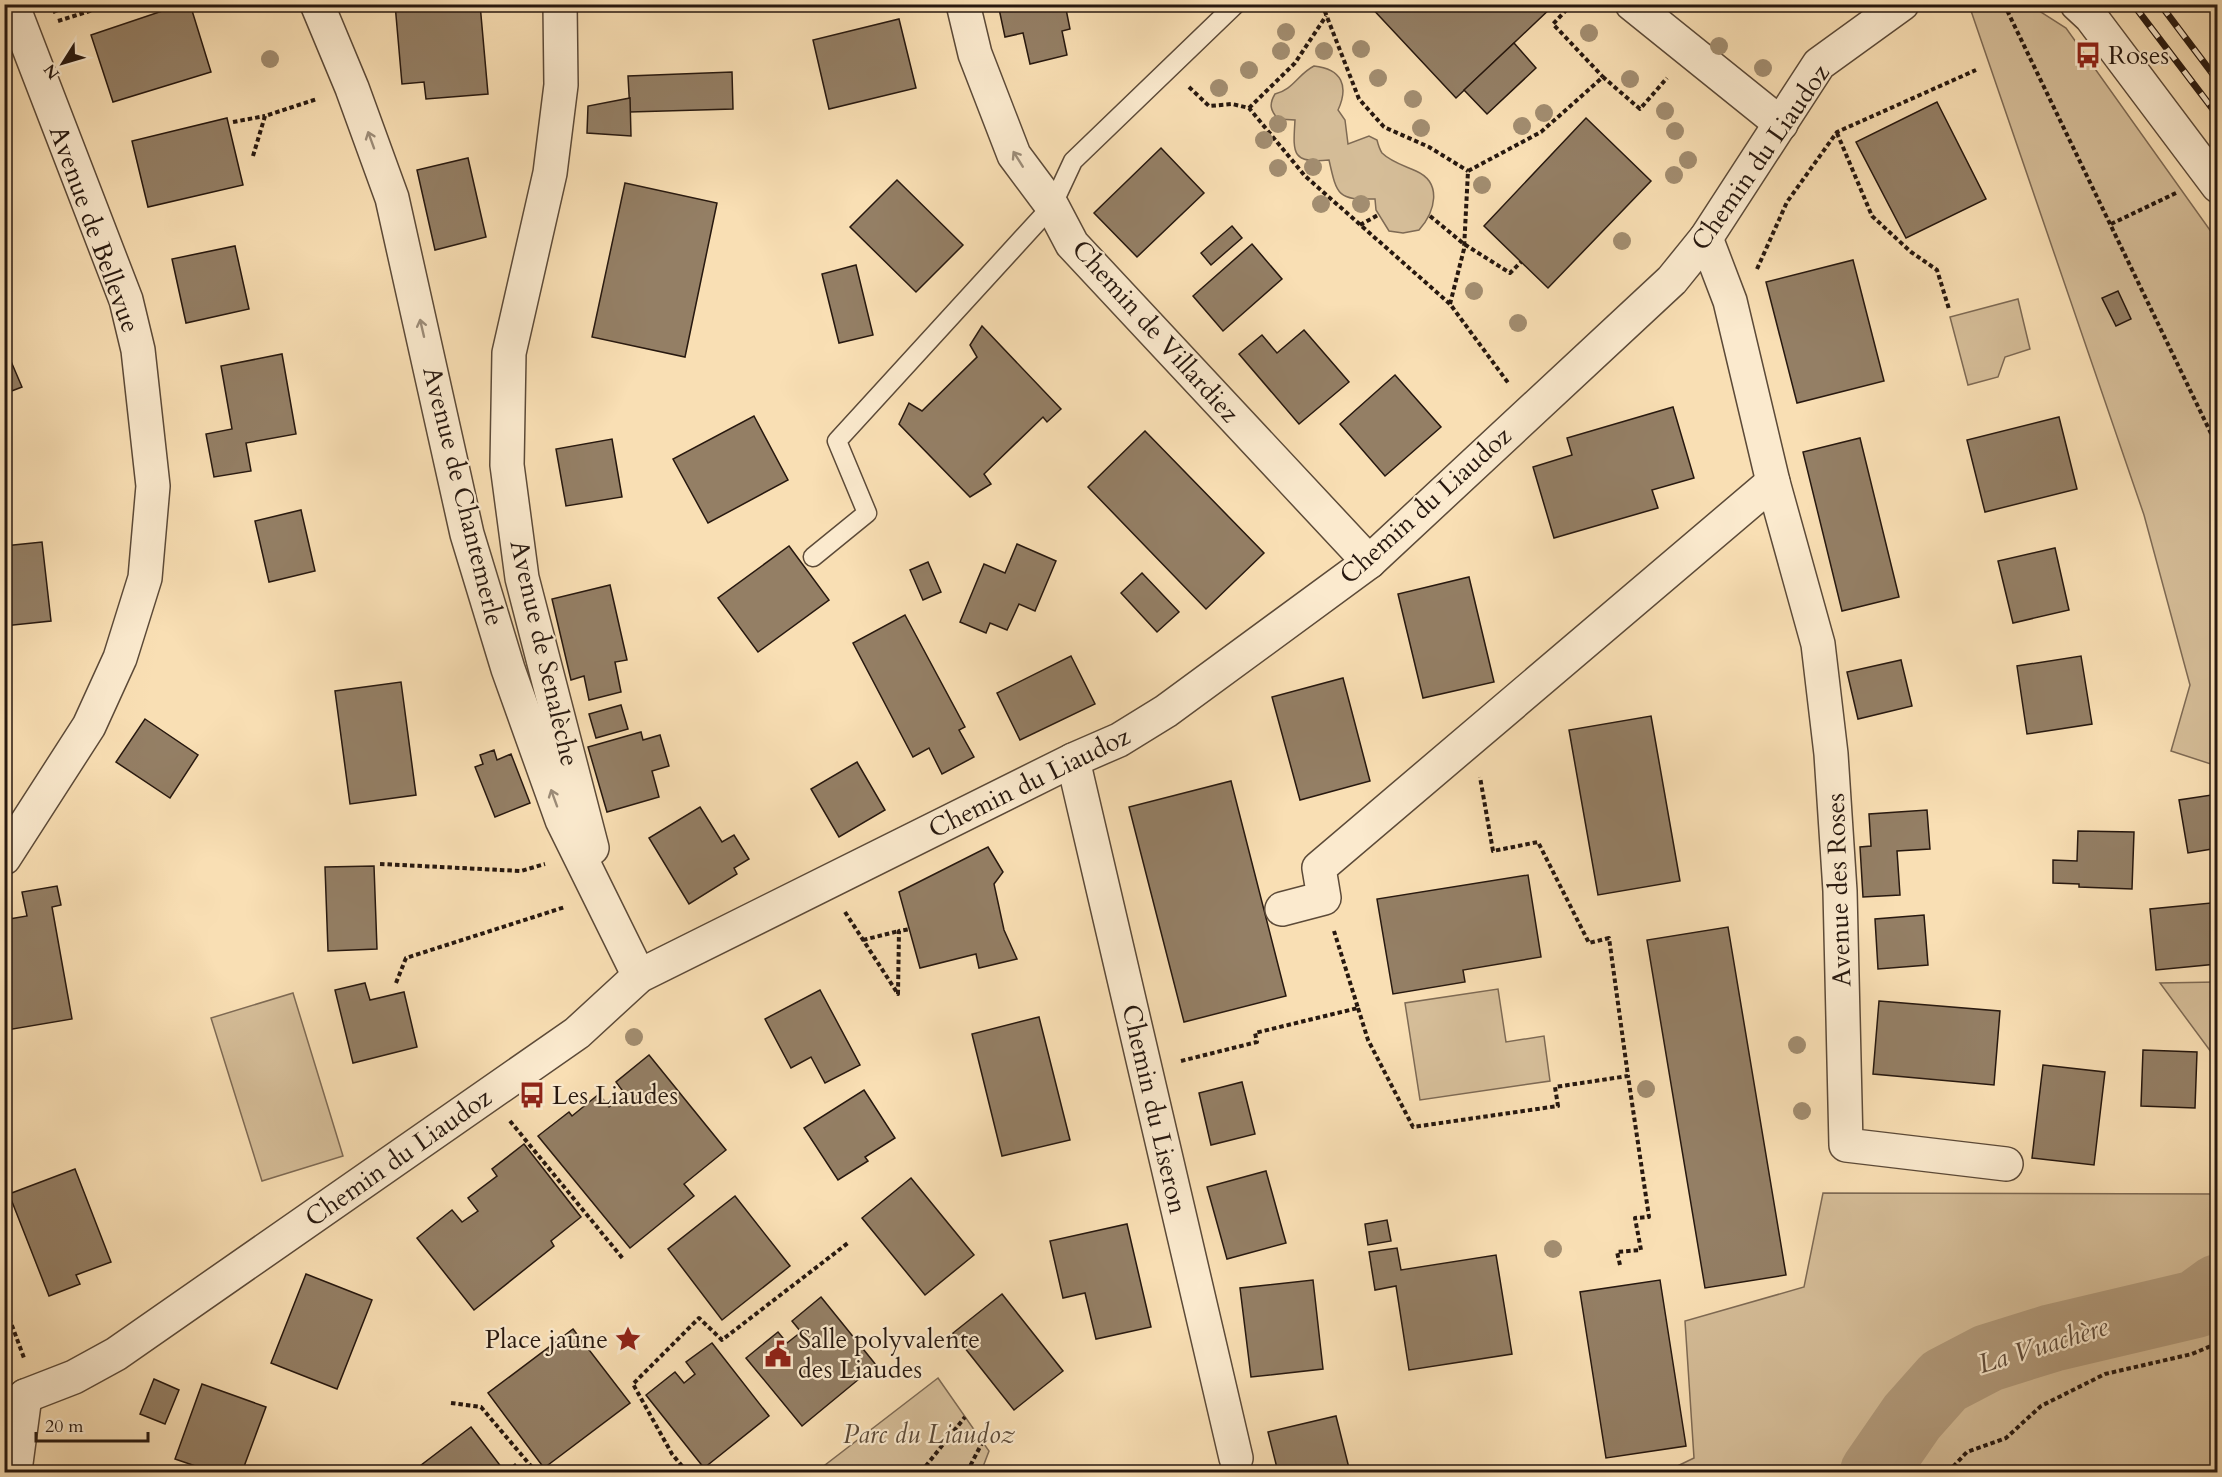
<svg xmlns="http://www.w3.org/2000/svg" width="2222" height="1477" viewBox="0 0 2222 1477" font-family="Cardo,serif">
	<rect width="100%" height="100%" fill="#f9dfb4"/>
	<filter id="stains"><feTurbulence type="fractalNoise" baseFrequency=".00333" numOctaves="4"/><feColorMatrix values="0 0 0 0 .2 0 0 0 0 .09 0 0 0 0 .02 0 0 0 .5 -.17"/></filter>
	<radialGradient id="worn" r=".72"><stop offset=".6" stop-color="#630" stop-opacity="0"/><stop offset="1" stop-color="#630" stop-opacity=".3"/></radialGradient>
	<g fill="#d5bd98" stroke="#7e6a54" stroke-width="1.5">
		<polygon points="1969,5 2030,5 2066,28 2217,240 2217,766 2171,751 2190,685 2144,515"/>
		<path d="M1314 66C1342 69 1349 86 1338 110L1345 120 1348 144 1369 136 1377 140C1378 144 1380 150 1382 153 1391 162 1405 166 1416 171 1443 183 1435 212 1419 230L1403 233 1389 231 1376 210 1375 199C1338 200 1337 196 1329 160 1291 164 1293 153 1295 120L1278 119C1270 110 1269 104 1275 94 1293 90 1298 74 1314 66Z"/>
		<polygon points="2018,299 2030,349 2005,357 1998,377 1968,385 1950,317"/>
		<polygon points="2217,982 2218,982 2217,1060 2160,983"/>
		<polygon points="1498,989 1506,1042 1544,1036 1550,1081 1420,1100 1405,1003"/>
		<polygon points="293,993 343,1156 262,1181 211,1018"/>
		<polygon points="1823,1193 2217,1194 2217,1472 1665,1472 1694,1458 1685,1321 1804,1287"/>
		<polygon points="938,1378 989,1451 981,1472 816,1472"/>
	</g>
	<g fill="none" stroke-linecap="round" stroke-linejoin="round">
		<polyline stroke="#b29b7c" stroke-width="68" points="1874,1472 1912,1417 1944,1381 1988,1358 2052,1338 2196,1304 2218,1288"/>
	</g>
	<g fill="#947f65" stroke="#27180f" stroke-width="1.5">
		<polygon points="51,4 75,4 54,13"/>
		<polygon points="183,4 190,4 211,72 113,102 91,35"/>
		<polygon points="395,4 480,4 488,94 426,99 424,82 402,84"/>
		<polygon points="998,4 1065,4 1070,29 1062,31 1067,55 1030,64 1023,33 1005,37"/>
		<polygon points="1368,4 1555,4 1456,98"/>
		<polygon points="899,19 916,88 829,109 813,40"/>
		<polygon points="1514,43 1536,68 1487,114 1464,90"/>
		<polygon points="732,72 733,109 630,112 628,76"/>
		<polygon points="630,98 631,136 587,133 588,106"/>
		<polygon points="1937,102 1986,199 1906,238 1856,142"/>
		<polygon points="227,118 243,185 148,207 132,141"/>
		<polygon points="1586,118 1651,181 1548,288 1484,226"/>
		<polygon points="1161,148 1204,193 1137,257 1094,213"/>
		<polygon points="468,158 486,237 435,250 417,170"/>
		<polygon points="897,180 963,245 916,292 850,227"/>
		<polygon points="625,183 717,203 685,357 592,337"/>
		<polygon points="1232,226 1242,238 1211,265 1201,253"/>
		<polygon points="1252,244 1282,279 1223,331 1193,296"/>
		<polygon points="235,246 249,309 186,323 172,259"/>
		<polygon points="1853,260 1884,381 1797,403 1766,282"/>
		<polygon points="856,265 873,335 839,343 822,274"/>
		<polygon points="2118,291 2131,319 2116,326 2102,298"/>
		<polygon points="982,326 1061,409 1047,422 1043,417 984,474 991,484 970,497 899,424 909,403 922,411 977,357 970,345"/>
		<polygon points="1304,330 1349,382 1299,424 1239,354 1262,335 1277,353"/>
		<polygon points="4,345 22,387 4,394"/>
		<polygon points="282,354 296,434 246,443 251,471 214,477 206,434 232,429 221,366"/>
		<polygon points="1395,375 1441,427 1385,476 1340,424"/>
		<polygon points="1673,407 1694,478 1652,490 1658,508 1554,538 1533,467 1572,455 1567,438"/>
		<polygon points="754,416 788,480 708,523 673,459"/>
		<polygon points="2059,417 2077,489 1985,512 1967,440"/>
		<polygon points="1145,431 1264,553 1206,609 1088,487"/>
		<polygon points="1860,438 1899,597 1842,611 1803,452"/>
		<polygon points="612,439 622,497 566,506 556,449"/>
		<polygon points="301,510 315,571 269,582 255,521"/>
		<polygon points="42,542 51,621 4,626 4,546"/>
		<polygon points="1017,544 1056,561 1035,611 1019,604 1007,630 990,623 986,633 960,622 984,564 1005,573"/>
		<polygon points="789,546 829,600 758,652 718,598"/>
		<polygon points="2055,548 2069,610 2013,623 1998,561"/>
		<polygon points="928,562 941,592 923,600 910,570"/>
		<polygon points="1142,573 1179,612 1157,632 1121,593"/>
		<polygon points="1469,577 1494,682 1423,698 1398,594"/>
		<polygon points="610,585 627,660 615,662 621,692 589,700 584,676 571,680 552,599"/>
		<polygon points="905,615 965,727 959,730 974,757 942,774 929,748 913,757 853,643"/>
		<polygon points="1071,656 1095,704 1020,740 997,693"/>
		<polygon points="2081,656 2092,724 2027,734 2017,666"/>
		<polygon points="1901,660 1912,706 1858,719 1847,672"/>
		<polygon points="1343,678 1370,781 1300,800 1272,697"/>
		<polygon points="401,682 416,795 350,804 335,691"/>
		<polygon points="621,705 628,729 596,738 589,714"/>
		<polygon points="1651,716 1680,881 1598,895 1569,730"/>
		<polygon points="145,719 198,755 170,798 116,762"/>
		<polygon points="641,732 643,740 660,735 669,766 652,771 659,797 607,812 588,747"/>
		<polygon points="494,750 497,760 511,754 530,803 495,817 475,767 483,764 480,755"/>
		<polygon points="857,762 885,810 839,837 811,789"/>
		<polygon points="1231,781 1286,996 1184,1022 1129,807"/>
		<polygon points="2218,794 2218,848 2188,853 2179,800"/>
		<polygon points="700,807 722,842 734,835 749,859 734,868 737,874 689,904 649,838"/>
		<polygon points="1927,810 1930,849 1897,851 1900,895 1863,897 1860,847 1871,846 1869,814"/>
		<polygon points="2078,831 2134,832 2132,889 2079,887 2079,884 2053,883 2053,860 2077,861"/>
		<polygon points="988,847 1003,872 994,884 1004,930 1017,959 979,968 976,954 920,968 899,892"/>
		<polygon points="374,866 377,949 328,951 325,867"/>
		<polygon points="1528,875 1541,957 1463,970 1465,982 1393,994 1377,899"/>
		<polygon points="57,886 61,905 52,907 72,1019 7,1030 4,1016 4,920 27,916 22,892"/>
		<polygon points="2211,903 2217,964 2156,970 2150,909"/>
		<polygon points="1924,915 1928,965 1878,969 1875,919"/>
		<polygon points="1728,927 1786,1275 1705,1288 1647,940"/>
		<polygon points="365,983 370,1000 404,992 417,1047 353,1063 335,990"/>
		<polygon points="820,990 860,1065 825,1083 811,1057 791,1068 765,1019"/>
		<polygon points="1879,1001 2000,1011 1994,1085 1873,1074"/>
		<polygon points="1039,1017 1070,1140 1002,1156 972,1034"/>
		<polygon points="2143,1050 2197,1052 2195,1108 2141,1106"/>
		<polygon points="649,1055 726,1150 684,1184 694,1196 630,1248 538,1136 569,1112 572,1116 599,1094 609,1107 625,1094 616,1082"/>
		<polygon points="2043,1065 2105,1072 2094,1165 2032,1158"/>
		<polygon points="1242,1082 1255,1134 1211,1145 1199,1093"/>
		<polygon points="864,1090 895,1138 865,1157 868,1161 838,1180 804,1128"/>
		<polygon points="524,1144 581,1217 551,1241 554,1246 474,1310 417,1238 452,1210 462,1222 478,1211 468,1198 497,1176 492,1169"/>
		<polygon points="75,1169 111,1262 76,1275 80,1284 49,1296 9,1194"/>
		<polygon points="1266,1171 1286,1243 1227,1259 1207,1187"/>
		<polygon points="911,1178 974,1255 925,1295 862,1218"/>
		<polygon points="735,1196 790,1266 722,1320 668,1249"/>
		<polygon points="1387,1220 1391,1241 1368,1245 1365,1224"/>
		<polygon points="1127,1224 1151,1327 1096,1339 1085,1293 1063,1298 1050,1241"/>
		<polygon points="1397,1248 1401,1270 1496,1255 1512,1354 1409,1370 1396,1286 1375,1290 1369,1252"/>
		<polygon points="306,1274 372,1300 337,1389 271,1363"/>
		<polygon points="1313,1280 1323,1369 1251,1377 1240,1288"/>
		<polygon points="1660,1280 1686,1446 1606,1458 1580,1292"/>
		<polygon points="1002,1294 1063,1371 1014,1410 953,1333"/>
		<polygon points="821,1297 876,1365 802,1426 746,1358 778,1332 787,1343 801,1332 792,1321"/>
		<polygon points="573,1329 630,1403 544,1468 488,1393"/>
		<polygon points="712,1343 769,1416 704,1468 646,1395 675,1372 684,1383 695,1374 686,1362"/>
		<polygon points="154,1379 179,1390 165,1424 140,1414"/>
		<polygon points="202,1384 266,1407 242,1472 213,1472 175,1459"/>
		<polygon points="1336,1416 1350,1472 1278,1472 1268,1432"/>
		<polygon points="471,1427 505,1472 515,1464 521,1472 412,1472"/>
	</g>
	<g fill="none" stroke-linecap="round" stroke-linejoin="round">
		<g stroke="#5c4a38" stroke-width="21">
			<polyline id="lane" points="813,557 867,513 837,441 1052,206 1073,161 1236,4"/>
		</g>
		<g stroke="#5c4a38" stroke-width="36">
			<g id="street">
				<polyline points="317,4 352,88 392,198 467,534 508,669 562,820 639,976"/>
				<polyline points="560,4 561,85 550,173 509,353 507,465 522,578 592,848"/>
				<polyline points="963,4 975,54 1014,155 1052,206 1072,244 1369,562"/>
				<polyline points="1632,4 1781,124"/>
				<polyline points="2077,4 2091,17 2218,186"/>
				<polyline points="1706,238 1730,301 1773,482 1818,644 1831,754 1840,891 1846,1145 2006,1164"/>
				<polyline points="1073,760 1236,1458"/>
				<polyline points="4,858 89,726 120,658 145,578 153,486 138,350 126,300 12,4"/>
				<polyline points="1282,909 1324,898 1319,868 1773,482"/>
				<polyline points="25,1396 74,1377 116,1354 577,1033 639,976 1073,760 1119,740 1166,711 1369,562 1672,280 1706,238 1819,64 1902,4"/>
				<polyline points="11,1472 16,1463 25,1396"/>
			</g>
		</g>
		<g stroke="#27180f" stroke-width="4" stroke-dasharray="4.5 3" stroke-linecap="butt">
			<polyline points="1322,4 1359,99 1384,127 1429,147 1468,171"/>
			<polyline points="1572,4 1553,24 1603,77"/>
			<polyline points="2004,4 2218,448"/>
			<polyline points="58,21 112,4"/>
			<polyline points="1189,87 1209,106 1232,104 1249,108 1305,176 1450,304 1509,384"/>
			<polyline points="1249,108 1295,63 1326,16"/>
			<polyline points="233,122 265,116"/>
			<polyline points="1837,133 1872,216 1911,252 1937,270 1949,309"/>
			<polyline points="253,156 265,116 317,99"/>
			<polyline points="1430,216 1464,244 1510,273 1521,262"/>
			<polyline points="2111,224 2178,192"/>
			<polyline points="1360,225 1378,215"/>
			<polyline points="1757,269 1787,202 1837,132 1976,70"/>
			<polyline points="1450,304 1464,249 1468,171 1541,132 1603,77 1640,109 1667,78"/>
			<polyline points="380,864 521,871 545,864"/>
			<polyline points="845,912 898,994 899,931 910,929"/>
			<polyline points="863,940 899,931"/>
			<polyline points="396,983 406,958 565,907"/>
			<polyline points="1358,1008 1368,1040 1413,1127 1558,1106 1555,1087 1628,1076 1609,938 1589,943 1538,842 1493,851 1480,777"/>
			<polyline points="1181,1061 1257,1042 1255,1033 1358,1008 1334,931"/>
			<polyline points="510,1121 624,1260"/>
			<polyline points="1620,1265 1617,1252 1641,1250 1635,1218 1649,1217 1628,1076"/>
			<polyline points="4,1304 24,1358"/>
			<polyline points="451,1403 481,1407 536,1472"/>
			<polyline points="687,1472 672,1454 633,1384 699,1318 722,1340 848,1243"/>
			<polyline points="921,1472 965,1417"/>
			<polyline points="967,1472 982,1443"/>
			<polyline points="1948,1472 1967,1452 2006,1438 2041,1406 2105,1374 2192,1354 2218,1343"/>
		</g>
		<use href="#lane" stroke="#fbeace" stroke-width="18"/>
		<use href="#street" stroke="#fbeace" stroke-width="33"/>
		<g stroke="#27180f" stroke-width="7">
			<g id="rail">
				<polyline points="2133,4 2218,116"/>
				<polyline points="2160,4 2218,81"/>
			</g>
		</g>
		<use href="#rail" stroke="#fbeace" stroke-width="4.5" stroke-dasharray="14" stroke-linecap="butt"/>
	</g>
	<g fill="#a28d70">
		<circle cx="1286" cy="32" r="9"/>
		<circle cx="1589" cy="33" r="9"/>
		<circle cx="1719" cy="46" r="9"/>
		<circle cx="1361" cy="49" r="9"/>
		<circle cx="1281" cy="51" r="9"/>
		<circle cx="1324" cy="51" r="9"/>
		<circle cx="270" cy="59" r="9"/>
		<circle cx="1763" cy="68" r="9"/>
		<circle cx="1249" cy="70" r="9"/>
		<circle cx="1378" cy="78" r="9"/>
		<circle cx="1630" cy="79" r="9"/>
		<circle cx="1219" cy="88" r="9"/>
		<circle cx="1413" cy="99" r="9"/>
		<circle cx="1665" cy="111" r="9"/>
		<circle cx="1544" cy="113" r="9"/>
		<circle cx="1278" cy="124" r="9"/>
		<circle cx="1522" cy="126" r="9"/>
		<circle cx="1421" cy="128" r="9"/>
		<circle cx="1675" cy="131" r="9"/>
		<circle cx="1264" cy="140" r="9"/>
		<circle cx="1688" cy="160" r="9"/>
		<circle cx="1313" cy="167" r="9"/>
		<circle cx="1278" cy="168" r="9"/>
		<circle cx="1674" cy="175" r="9"/>
		<circle cx="1482" cy="185" r="9"/>
		<circle cx="1321" cy="204" r="9"/>
		<circle cx="1361" cy="204" r="9"/>
		<circle cx="1622" cy="241" r="9"/>
		<circle cx="1474" cy="291" r="9"/>
		<circle cx="1518" cy="323" r="9"/>
		<circle cx="634" cy="1037" r="9"/>
		<circle cx="1797" cy="1045" r="9"/>
		<circle cx="1646" cy="1089" r="9"/>
		<circle cx="1802" cy="1111" r="9"/>
		<circle cx="1553" cy="1249" r="9"/>
	</g>
	<defs><path id="oneway-shaft" d="M-6 0H5M1.5-3L5.5 0L1.5 3" fill="none" stroke-width="1.6" stroke-linecap="round" stroke-linejoin="round" transform="scale(1.5)"/></defs>
	<g stroke="#9c8c78">
		<use href="#oneway-shaft" transform="translate(371 140) rotate(-110)"/>
		<use href="#oneway-shaft" transform="translate(1018 159) rotate(-122)"/>
		<use href="#oneway-shaft" transform="translate(422 328) rotate(-103)"/>
		<use href="#oneway-shaft" transform="translate(554 798) rotate(-110)"/>
	</g>
	<defs>
		<g id="bus-bare" transform="scale(2.07)"><path d="M-5-6H5V4H4V6H2V4H-2V6H-4V4H-5ZM-3.5-4V0h7V-4ZM-3.5 1.2v1.5H-2V1.2ZM2 1.2v1.5H3.5V1.2Z" fill="#8f2418" stroke="#fbeace" stroke-width="2.5" paint-order="stroke"/></g>
		<g id="sight-bare" transform="scale(2.07)"><path d="M0-6L1.8-2.2L6-1.7L2.9 1.2L3.7 5.4L0 3.3L-3.7 5.4L-2.9 1.2L-6-1.7L-1.8-2.2Z" fill="#8f2418" stroke="#fbeace" stroke-width="2.5" paint-order="stroke"/></g>
		<g id="civic-bare" transform="scale(2.07)"><path d="M-.6-6.5H3V-4.5H.6V-3L4-1V1h2V6H-6V1h2V-1L-.6-3ZM-1.2 2.5V6h2.4V2.5Z" fill="#8f2418" stroke="#fbeace" stroke-width="2.5" paint-order="stroke"/></g>
	</defs>
	<g fill-rule="evenodd">
		<use href="#bus-bare" x="2088" y="55"/>
		<use href="#bus-bare" x="532" y="1095"/>
		<use href="#sight-bare" x="628" y="1339"/>
		<use href="#civic-bare" x="778" y="1354"/>
	</g>
	<g text-anchor="middle" stroke-width="4.5" stroke-linejoin="round" paint-order="stroke">
		<g font-size="26" fill="#27180f" stroke="#fbeace" text-anchor="start">
			<text x="2108" y="64">Roses</text>
			<text x="552" y="1104">Les Liaudes</text>
			<text x="608" y="1348" text-anchor="end">Place jaune</text>
			<text x="798" y="1348">Salle polyvalente<tspan x="798" dy="30">des Liaudes</tspan></text>
		</g>
		<g font-size="26" fill="#27180f" stroke="#fbeace">
			<text transform="translate(1760 157) rotate(-55)" y="9">Chemin du Liaudoz</text>
			<text transform="translate(95 229) rotate(70)" y="9">Avenue de Bellevue</text>
			<text transform="translate(1156 331) rotate(48)" y="9">Chemin de Villardiez</text>
			<text transform="translate(464 496) rotate(76)" y="9">Avenue de Chantemerle</text>
			<text transform="translate(1425 505) rotate(-42)" y="9">Chemin du Liaudoz</text>
			<text transform="translate(545 653) rotate(77)" y="9">Avenue de Senalèche</text>
			<text transform="translate(1029 782) rotate(-26)" y="9">Chemin du Liaudoz</text>
			<text transform="translate(1838 890) rotate(-92)" y="9">Avenue des Roses</text>
			<text transform="translate(1155 1109) rotate(77)" y="9">Chemin du Liseron</text>
			<text transform="translate(398 1157) rotate(-35)" y="9">Chemin du Liaudoz</text>
		</g>
		<g font-size="26" font-style="italic" fill="#5b4a38" stroke="#fbeace">
			<text x="929" y="1443">Parc du Liaudoz</text>
		</g>
		<g font-size="27" font-style="italic" fill="#5f4c3b" stroke="#fbeace">
			<text transform="translate(2043 1345) rotate(-17)" y="9">La Vuachère</text>
		</g>
	</g>
	<rect width="2222" height="1477" fill="none" stroke="#f9dfb4" stroke-width="24"/>
	<rect x="6" y="6" width="2210" height="1465" fill="none" stroke="#27180f" stroke-width="3"/>
	<rect x="12" y="12" width="2198" height="1453" fill="none" stroke="#27180f" stroke-width="1.5"/>
	<g transform="translate(63 63) rotate(233)" stroke="#fbeace" stroke-width="4.5" paint-order="stroke">
	<path d="M0-4.5L10 22L0 15L-10 22Z" fill="#27180f"/>
	<text y="-9" font-size="16" font-weight="bold" text-anchor="middle" fill="#27180f">N</text>
	</g>
	<path d="M36 1432v9h112v-9" fill="none" stroke="#27180f" stroke-width="3"/>
	<text x="45" y="1432" font-size="18" fill="#27180f" stroke="#fbeace" stroke-width="4.5" paint-order="stroke">20 m</text>
	<rect width="100%" height="100%" filter="url(#stains)"/>
	<rect width="100%" height="100%" fill="url(#worn)"/>
</svg>
